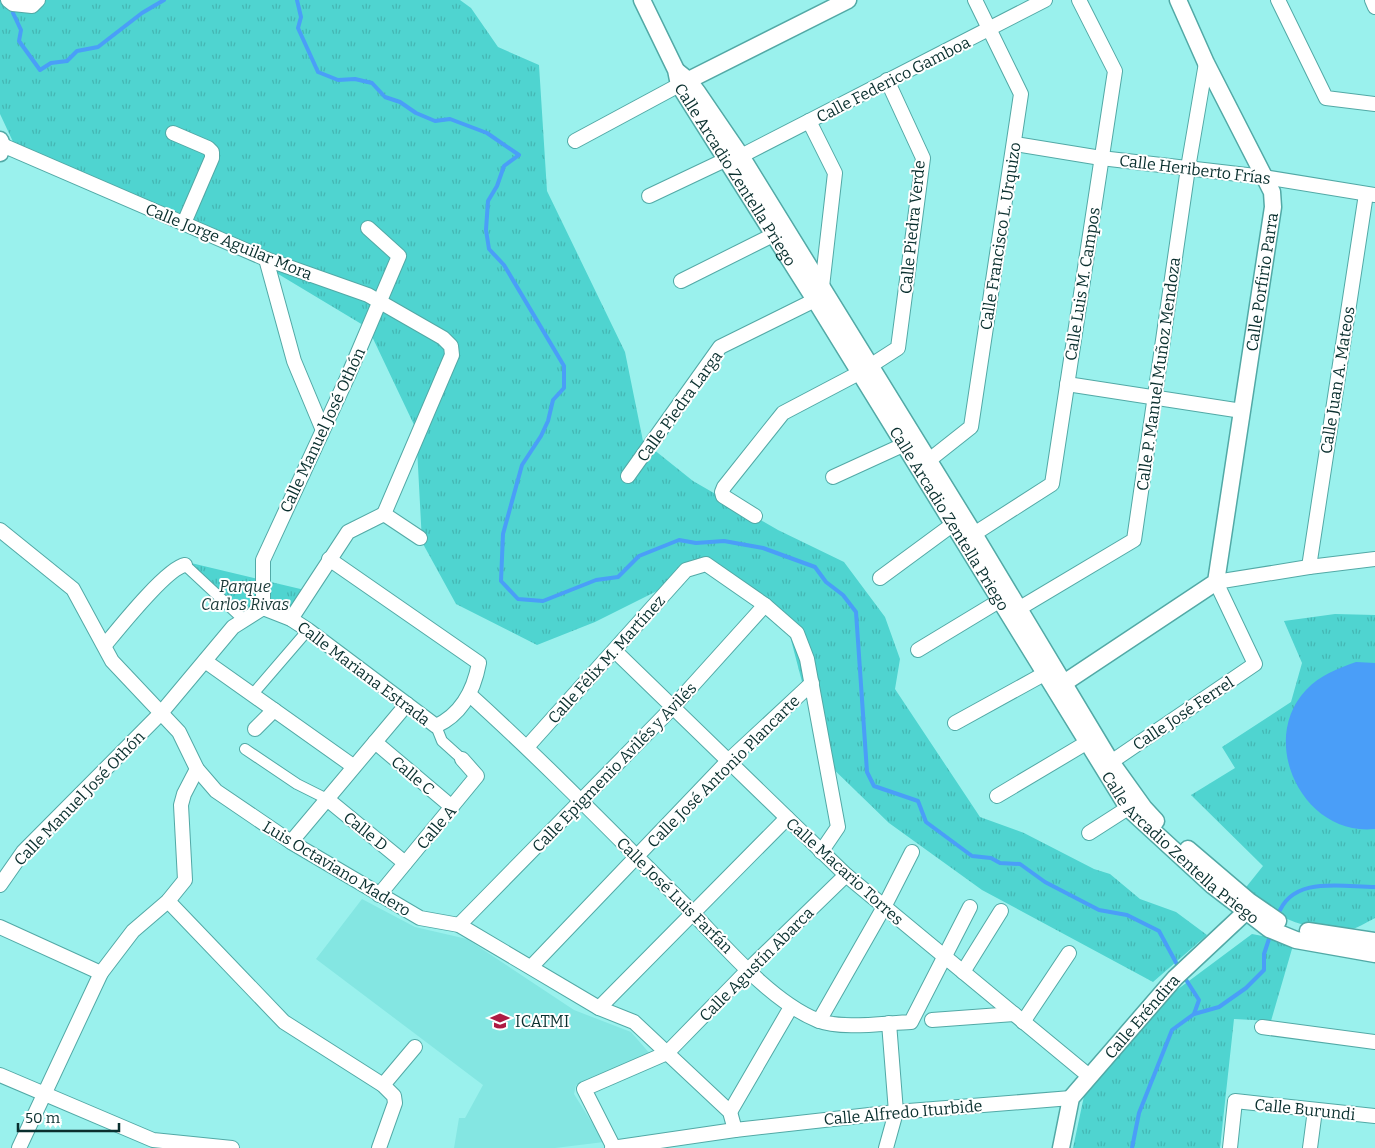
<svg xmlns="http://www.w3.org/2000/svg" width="1375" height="1148" viewBox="0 0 1375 1148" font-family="Bitter,serif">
	<defs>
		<pattern id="grass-tufts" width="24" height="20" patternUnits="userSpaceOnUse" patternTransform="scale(1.25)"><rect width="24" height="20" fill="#4fd4d0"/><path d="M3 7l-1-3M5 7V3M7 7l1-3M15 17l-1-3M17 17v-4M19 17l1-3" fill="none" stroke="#44b6b3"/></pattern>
	</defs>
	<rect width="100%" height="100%" fill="#9af1ed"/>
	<polygon fill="#84e6e2" points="362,899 415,927 467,939 574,1010 631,1032 651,1055 576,1085 574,1094 604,1142 555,1148 454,1148 459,1118 465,1118 483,1085 316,959"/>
	<g fill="url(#grass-tufts)">
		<polygon points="0,0 460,0 471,8 498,47 539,65 547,191 625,352 643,441 693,481 778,530 844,562 885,617 900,659 895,689 980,817 1024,833 1094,869 1110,874 1140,899 1176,912 1207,935 1153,982 982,890 889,823 822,758 790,636 705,567 595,622 537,645 456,604 422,542 416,429 368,328 213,235 15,146 0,114"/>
		<polygon points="191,563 309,591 291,617 265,606 243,618 187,567"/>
		<path d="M1335 614 1375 615V918C1367 922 1355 930 1347 930 1309 932 1271 916 1243 891L1263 866 1191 795 1235 768 1222 747 1291 702 1302 663 1284 621Z"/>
		<polygon points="1252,934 1294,942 1271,1021 1234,1019 1220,1148 1073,1148 1084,1096 1162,1001"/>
	</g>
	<path fill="#4a9ef8" d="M1356 662 1375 663V829C1304 837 1257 742 1306 690 1320 675 1337 669 1356 662Z"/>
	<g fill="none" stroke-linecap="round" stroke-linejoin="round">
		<g stroke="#4a9ef8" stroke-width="4">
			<polyline points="297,0 301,17 298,28 318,72 338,80 355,79 372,83 385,97 400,102 416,113 435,121 450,119 487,133 519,155 504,166 497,186 488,201 486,230 489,249 504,265 564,366 564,388 553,400 548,421 541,436 522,465 503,534 501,581 518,599 543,601 596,580 618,577 639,556 679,540 696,543 724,541 763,548 815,567 826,582 843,595 856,612 867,772 874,786 918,801 926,822 972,856 991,858 1000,863 1020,864 1045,882 1099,910 1127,915 1159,931 1180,970"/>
			<polyline points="14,7 13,13 21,30 19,41 40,70 51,63 67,61 77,51 98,47 142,13 164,0"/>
			<path d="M1278 915C1292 875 1342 887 1375 887"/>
			<polyline points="1183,975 1199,1000 1194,1014"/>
			<polyline points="1132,1148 1139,1113 1172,1030 1194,1014 1219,1007 1246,988 1264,970 1264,954 1271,933"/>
		</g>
		<g stroke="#52a9a6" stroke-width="12">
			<g id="pedestrian">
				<polyline points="185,565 243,619"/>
				<polyline points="252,695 308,630"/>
				<polyline points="436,726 442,741 462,759"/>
				<polyline points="245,749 297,784 327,799"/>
			</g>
		</g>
		<g stroke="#52a9a6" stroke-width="16">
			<g id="minor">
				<polyline points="8,0 13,4 32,6 38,0"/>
				<polyline points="1278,0 1326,98 1375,104"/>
				<polyline points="1372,0 1375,7"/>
				<polyline points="809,121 835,173 822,287"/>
				<polyline points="173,133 208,148 212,152 212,158 184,223"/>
				<polyline points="575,141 679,85"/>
				<polyline points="1015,144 1101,158 1264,177 1375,195"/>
				<polyline points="2,145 266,259 368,295 443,338 451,346 452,355 384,514"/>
				<polyline points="741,156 1045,0"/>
				<polyline points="649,196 725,160"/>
				<polyline points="266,259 294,361 322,428"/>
				<polyline points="681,281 783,230"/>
				<polyline points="870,366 898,348 923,158 887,80"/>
				<polyline points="1067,384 1242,411"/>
				<polyline points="928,461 971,427 1021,94 975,0"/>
				<polyline points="628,476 720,347 815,300"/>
				<polyline points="833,477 903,445"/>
				<polyline points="755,516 723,496 722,492 724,487 783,413 859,373"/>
				<polyline points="0,530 73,589 112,661 179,732 197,769 216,791 291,842 420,918 459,925 599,1008 634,1022 730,1112 735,1130"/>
				<polyline points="974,534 1052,484 1115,71 1079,0"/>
				<polyline points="1309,567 1366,194"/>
				<polyline points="880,578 952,525"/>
				<polyline points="263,608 263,560 348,376 399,256 368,228"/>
				<polyline points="1010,614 1134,540 1188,168 1206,63"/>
				<polyline points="291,619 348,532 384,514 420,538"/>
				<path d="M105 645C119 628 167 568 185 565"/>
				<polyline points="918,650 999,601"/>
				<polyline points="615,651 846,875 1089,1076"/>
				<polyline points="205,661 353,766"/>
				<path d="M470 695C545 763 615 835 687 907 723 944 770 1001 817 1020 842 1030 884 1023 911 1022L970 907"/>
				<polyline points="955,723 1044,674"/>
				<polyline points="255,729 274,710"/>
				<polyline points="375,742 452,807"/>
				<polyline points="527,747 686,570 706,564 765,605 797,633 807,659 838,827 821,852"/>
				<polyline points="1111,762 1255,664 1216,582 1309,567 1375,559"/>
				<polyline points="997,796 1086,743"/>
				<polyline points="327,799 405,863"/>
				<polyline points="1089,833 1128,808"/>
				<polyline points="291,842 407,704"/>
				<path d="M0 885 23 852 161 713 233 627 263 608 291 619 308 630 436 726C462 714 474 690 479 663L329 559"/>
				<polyline points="379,895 477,776 462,759"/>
				<polyline points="168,901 284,1022 383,1085 394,1096 395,1103 379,1148"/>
				<polyline points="459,925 673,707 765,605"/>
				<polyline points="0,927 101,973"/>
				<polyline points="531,967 728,761 812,683"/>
				<polyline points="963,972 1001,911"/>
				<polyline points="599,1008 787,818"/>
				<polyline points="932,1020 1014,1014"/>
				<polyline points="819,1021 884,907 912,852"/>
				<polyline points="1023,1022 1069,953"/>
				<polyline points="1262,1027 1375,1042"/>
				<polyline points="0,1075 153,1140 232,1148"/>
				<polyline points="383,1085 415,1047"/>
				<polyline points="730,1112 791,1007"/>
				<polyline points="19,1148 101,973 133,931 168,901 185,880 181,805 184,794 197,769"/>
				<polyline points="612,1148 735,1130 896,1112 1071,1098"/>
				<polyline points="614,1148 584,1089 667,1053 749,969 846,875"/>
				<polyline points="886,1148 896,1112 889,1023"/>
				<polyline points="1230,1148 1235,1101 1375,1116"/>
				<polyline points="1310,1148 1315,1110"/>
			</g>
		</g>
		<g stroke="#52a9a6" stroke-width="19">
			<g id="tertiary">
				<path id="s1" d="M642 0 676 70 679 85 815 300 1128 808 1213 886 1269 929 1296 940 1375 954"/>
				<polyline points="678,72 688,80 698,93 741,156 974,534 1111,762 1144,808 1156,821"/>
				<polyline points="679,85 848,0"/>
				<polyline points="0,140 2,145 0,153"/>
				<path id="s2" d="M1064 683 1216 582 1273 207 1272 192 1206 63 1178 0"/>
				<polyline points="1188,849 1249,901 1278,921"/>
				<polyline points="1308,931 1375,941"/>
				<path id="s3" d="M1061 1148 1071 1098 1175 978 1252 906"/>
			</g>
		</g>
		<use href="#pedestrian" stroke="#fff" stroke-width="10"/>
		<use href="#minor" stroke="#fff" stroke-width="14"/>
		<use href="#tertiary" stroke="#fff" stroke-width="16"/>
	</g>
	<defs>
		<g id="university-bare" transform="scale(1.5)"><path d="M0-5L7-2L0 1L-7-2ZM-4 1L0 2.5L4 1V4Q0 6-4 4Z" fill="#ae1b43" stroke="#fff" stroke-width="2.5" paint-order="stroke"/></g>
	</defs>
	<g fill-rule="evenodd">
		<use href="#university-bare" x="500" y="1021"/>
	</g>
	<g text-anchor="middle" stroke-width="4" stroke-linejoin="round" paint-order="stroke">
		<g font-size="16" fill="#092f2e" stroke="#fff">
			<text transform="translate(893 79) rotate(-27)" y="6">Calle Federico Gamboa</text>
			<text transform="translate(1195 169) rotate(7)" y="6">Calle Heriberto Frías</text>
			<text dy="6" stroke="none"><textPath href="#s1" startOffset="199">Calle Arcadio Zentella Priego</textPath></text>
			<text transform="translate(912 227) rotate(-84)" y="6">Calle Piedra Verde</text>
			<text transform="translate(1000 236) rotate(-81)" y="6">Calle Francisco L. Urquizo</text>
			<text transform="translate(229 241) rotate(22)" y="6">Calle Jorge Aguilar Mora</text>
			<text dy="6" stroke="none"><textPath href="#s2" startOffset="486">Calle Porfirio Parra</textPath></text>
			<text transform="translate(1082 284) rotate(-81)" y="6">Calle Luis M. Campos</text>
			<text transform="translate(1158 374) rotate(-82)" y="6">Calle P. Manuel Muñoz Mendoza</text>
			<text transform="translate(1337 380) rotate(-81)" y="6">Calle Juan A. Mateos</text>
			<text transform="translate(679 406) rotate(-54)" y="6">Calle Piedra Larga</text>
			<text transform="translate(322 430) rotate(-65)" y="6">Calle Manuel José Othón</text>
			<text dy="6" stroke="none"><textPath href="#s1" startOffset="604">Calle Arcadio Zentella Priego</textPath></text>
			<text transform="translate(606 659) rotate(-48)" y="6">Calle Félix M. Martínez</text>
			<text transform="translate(364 673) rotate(37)" y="6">Calle Mariana Estrada</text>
			<text transform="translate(1183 713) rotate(-34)" y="6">Calle José Ferrel</text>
			<text transform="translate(614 767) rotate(-46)" y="6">Calle Epigmenio Avilés y Avilés</text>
			<text transform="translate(723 771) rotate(-45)" y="6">Calle José Antonio Plancarte</text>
			<text transform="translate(413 775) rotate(40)" y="6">Calle C</text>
			<text transform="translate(79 798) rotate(-46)" y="6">Calle Manuel José Othón</text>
			<text transform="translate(436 827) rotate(-50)" y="6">Calle A</text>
			<text transform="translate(366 831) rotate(39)" y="6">Calle D</text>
			<text dy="6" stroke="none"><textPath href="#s1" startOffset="1009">Calle Arcadio Zentella Priego</textPath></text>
			<text transform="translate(337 868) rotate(31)" y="6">Luis Octaviano Madero</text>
			<text transform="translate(845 871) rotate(42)" y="6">Calle Macario Torres</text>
			<text transform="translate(675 895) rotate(45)" y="6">Calle José Luis Farfán</text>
			<text transform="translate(756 964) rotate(-45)" y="6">Calle Agustín Abarca</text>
			<text dy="6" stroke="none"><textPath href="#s3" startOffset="159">Calle Eréndira</textPath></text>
			<text transform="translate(1305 1109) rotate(6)" y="6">Calle Burundi</text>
			<text transform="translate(903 1112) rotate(-5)" y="6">Calle Alfredo Iturbide</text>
		</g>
		<g font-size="16" font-style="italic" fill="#1a3938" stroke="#fff">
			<text x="245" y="592">Parque<tspan x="245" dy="18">Carlos Rivas</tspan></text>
		</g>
		<g font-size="16" fill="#092f2e" stroke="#fff" text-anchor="start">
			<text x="515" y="1027">ICATMI</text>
		</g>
	</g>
	<path d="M18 1123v8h101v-8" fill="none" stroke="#092f2e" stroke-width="2.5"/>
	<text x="25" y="1123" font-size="15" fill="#092f2e" stroke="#ffffff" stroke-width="4" paint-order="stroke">50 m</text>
</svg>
